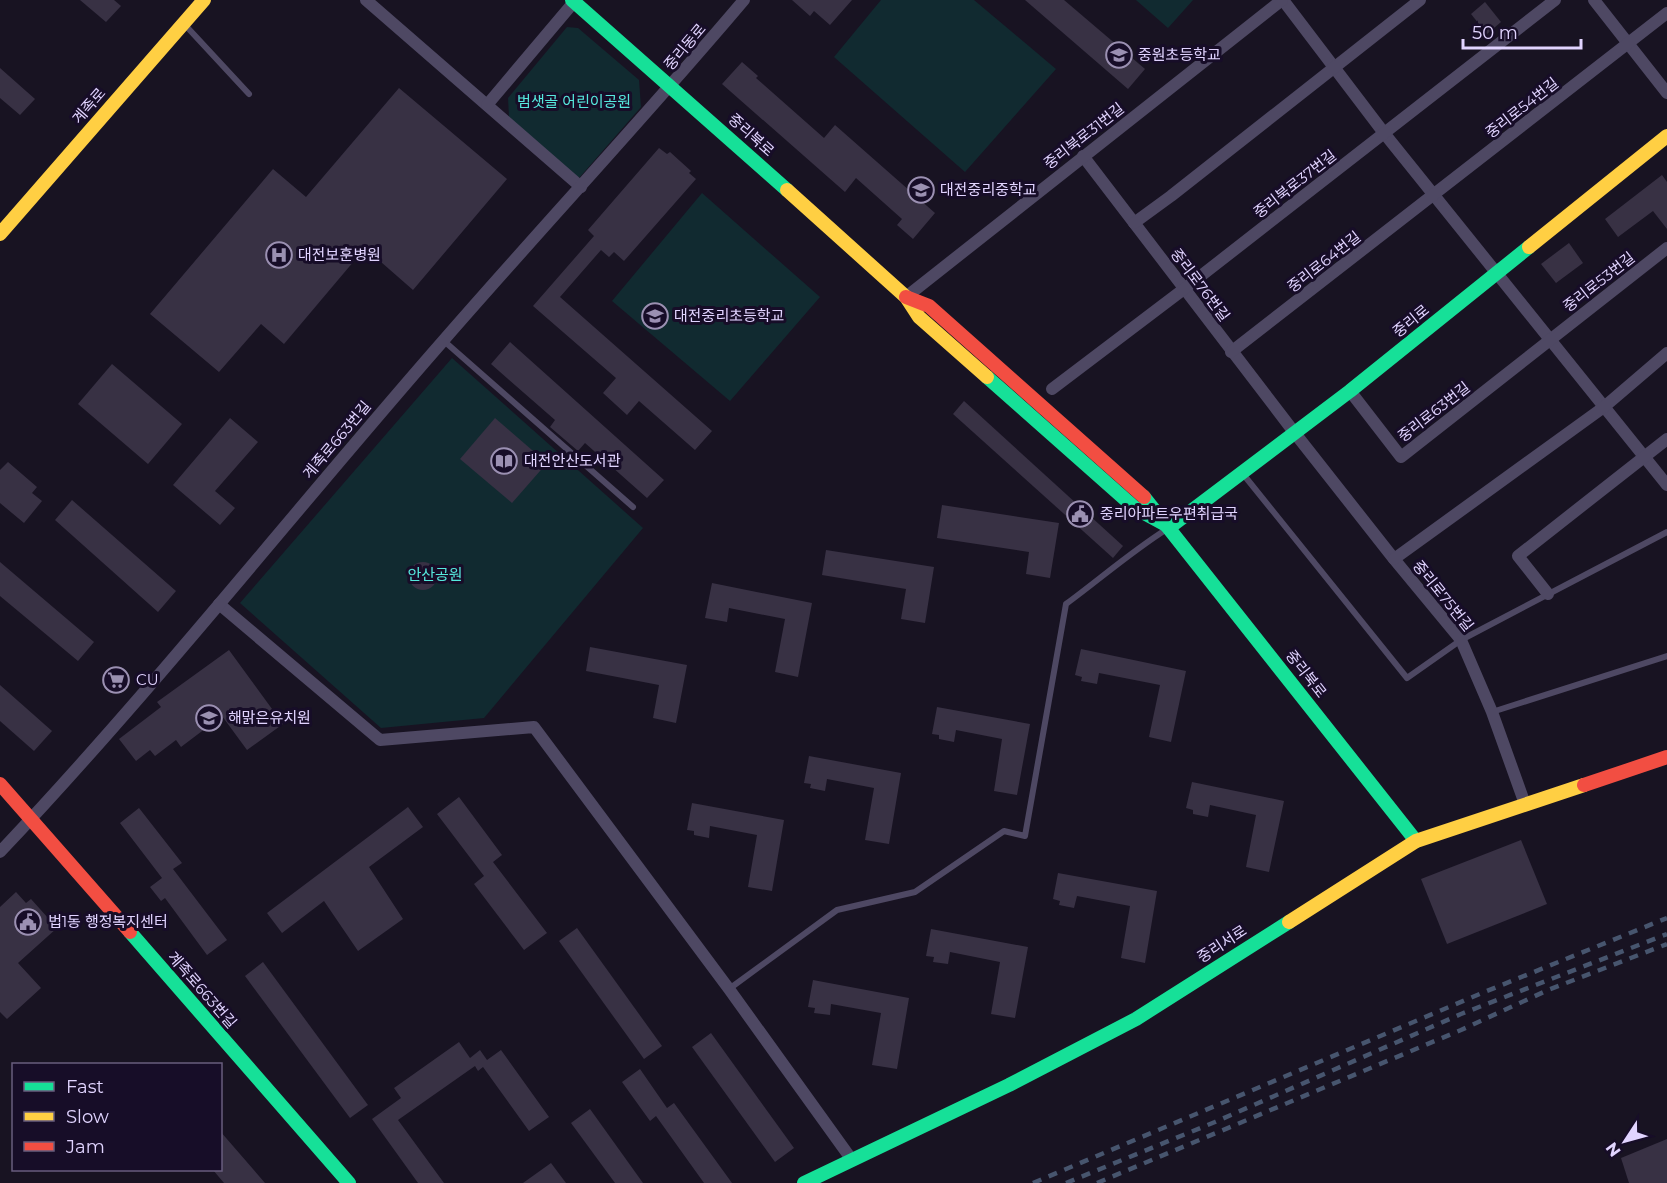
<svg xmlns="http://www.w3.org/2000/svg" width="1667" height="1183" viewBox="0 0 1667 1183" font-family="Montserrat,'Noto Sans KR',sans-serif">
	<rect width="100%" height="100%" fill="#181322"/>
	<g fill="#112a30">
		<polygon points="881,0 974,0 1056,69 965,172 834,57"/>
		<polygon points="1136,0 1193,0 1168,28"/>
		<polygon points="567,27 578,28 639,80 641,107 579,178 509,117 508,98"/>
		<polygon points="702,193 820,297 730,401 612,301"/>
		<polygon points="452,358 643,528 484,718 381,728 240,603"/>
	</g>
	<g fill="#383144">
		<polygon points="80,0 114,0 121,6 106,22"/>
		<polygon points="792,0 852,0 830,25 814,11 810,16"/>
		<polygon points="1025,0 1064,0 1145,69 1128,89"/>
		<polygon points="1485,2 1501,22 1487,34 1471,14"/>
		<polygon points="742,62 758,76 756,78 824,138 835,125 935,213 913,239 897,225 902,219 856,178 845,192 722,84"/>
		<polygon points="0,68 35,99 20,115 0,98"/>
		<polygon points="399,88 507,179 413,290 365,248 284,344 261,324 219,372 150,314 273,169 306,197"/>
		<polygon points="659,148 667,154 670,152 691,171 689,173 696,179 624,261 614,252 609,257 601,250 560,297 712,431 695,450 639,401 627,415 603,393 616,378 533,306 594,236 588,230"/>
		<polygon points="1662,175 1667,182 1667,229 1653,211 1618,237 1605,219"/>
		<polygon points="1569,243 1583,263 1556,283 1541,264"/>
		<polygon points="510,342 664,480 647,498 585,443 578,451 550,427 555,420 491,364"/>
		<polygon points="112,364 182,424 148,464 78,404"/>
		<polygon points="964,401 1123,546 1113,558 953,414"/>
		<polygon points="230,418 258,442 215,491 235,508 220,525 173,485"/>
		<polygon points="495,418 547,463 512,503 460,459"/>
		<polygon points="8,462 37,487 32,493 42,501 24,523 0,503 0,470"/>
		<polygon points="72,500 176,591 158,612 55,520"/>
		<polygon points="942,505 1059,523 1050,578 1026,574 1029,552 937,538"/>
		<polygon points="826,550 934,567 925,623 901,619 906,589 822,575"/>
		<polygon points="0,562 94,642 78,661 0,596"/>
		<circle cx="423" cy="576" r="14"/>
		<polygon points="712,583 812,603 798,677 775,672 785,619 729,608 727,622 705,618"/>
		<polygon points="590,647 687,665 676,723 653,718 659,685 586,671"/>
		<polygon points="1081,649 1186,671 1171,742 1149,737 1160,685 1099,673 1097,684 1081,681 1082,677 1075,675"/>
		<polygon points="229,650 283,724 247,750 222,716 181,747 176,740 155,756 150,750 136,761 119,739 161,707 157,702"/>
		<polygon points="0,685 52,731 34,751 0,721"/>
		<polygon points="937,707 1030,724 1017,795 994,791 1002,739 956,730 954,742 939,739 939,735 932,734"/>
		<polygon points="809,756 901,773 889,844 865,840 874,788 827,779 825,791 810,788 811,784 804,783"/>
		<polygon points="1192,782 1284,801 1269,872 1246,867 1256,815 1210,805 1208,817 1193,814 1193,810 1186,808"/>
		<polygon points="459,797 502,855 493,862 547,933 524,950 474,884 484,876 437,814"/>
		<polygon points="692,803 784,820 772,891 748,887 757,835 710,826 709,838 694,835 694,831 687,830"/>
		<polygon points="408,807 423,827 369,867 403,919 358,951 324,901 282,933 267,913"/>
		<polygon points="139,808 182,863 173,869 227,940 207,955 165,898 161,901 150,887 162,878 120,823"/>
		<polygon points="1521,840 1547,904 1447,944 1421,879"/>
		<polygon points="1058,873 1157,891 1145,963 1121,958 1130,906 1077,896 1074,908 1059,905 1060,901 1053,899"/>
		<polygon points="16,892 26,903 31,899 57,928 18,963 41,988 7,1019 0,1012 0,907"/>
		<polygon points="577,928 662,1046 644,1059 559,941"/>
		<polygon points="931,929 1028,947 1015,1018 991,1014 1000,962 950,952 948,964 933,962 934,957 926,956"/>
		<polygon points="263,962 368,1105 350,1118 245,976"/>
		<polygon points="813,980 909,998 897,1069 872,1065 881,1013 831,1004 830,1015 814,1013 815,1008 808,1007"/>
		<polygon points="711,1033 794,1148 775,1162 692,1047"/>
		<polygon points="459,1042 470,1058 480,1050 487,1060 501,1050 549,1117 529,1131 483,1067 478,1071 475,1066 398,1120 444,1183 418,1183 372,1119 401,1098 394,1088"/>
		<polygon points="640,1069 667,1108 674,1103 732,1183 704,1183 656,1116 650,1121 622,1082"/>
		<polygon points="590,1109 643,1183 615,1183 571,1123"/>
		<polygon points="220,1131 265,1183 224,1183 213,1170 220,1170"/>
		<polygon points="1667,1139 1667,1183 1629,1183 1621,1158"/>
		<polygon points="551,1163 566,1183 523,1183"/>
	</g>
	<g fill="none" stroke-linecap="round" stroke-linejoin="round">
		<g stroke="#4e4863" stroke-width="6">
			<polyline points="186,26 249,94"/>
			<polyline points="444,341 633,507"/>
			<polyline points="1243,474 1407,678 1461,640 1667,532"/>
			<polyline points="1492,712 1667,656"/>
			<path d="M729 989 837 910 915 892 1004 831 1025 836 1066 604C1100 579 1132 551 1167 529"/>
		</g>
		<g stroke="#4e4863" stroke-width="12">
			<polyline points="366,0 581,187"/>
			<polyline points="1283,0 1384,133 1667,485"/>
			<polyline points="1594,0 1667,93"/>
			<polyline points="487,105 574,2"/>
			<polyline points="1083,156 1294,432 1394,559 1461,640 1492,712 1525,804"/>
			<polyline points="1134,223 1171,196 1420,0"/>
			<polyline points="906,297 1282,0"/>
			<polyline points="1231,352 1667,13"/>
			<polyline points="1052,389 1184,289 1555,0"/>
			<polyline points="1350,391 1401,457 1667,248"/>
			<polyline points="1394,559 1604,407 1667,353"/>
			<polyline points="1548,594 1518,556 1667,439"/>
			<polyline points="219,604 380,740 534,727 729,989 852,1160"/>
			<path d="M0 852C155 688 295 510 443 341 543 226 646 116 744 0"/>
		</g>
		<g stroke="#16e098" stroke-width="14">
			<polyline points="572,0 787,190"/>
			<polyline points="987,377 1135,508 1170,527"/>
			<polyline points="1144,497 1416,841"/>
			<polyline points="1170,527 1350,391 1529,247"/>
			<polyline points="130,932 349,1183"/>
			<polyline points="804,1183 1009,1085 1136,1019 1289,922"/>
		</g>
		<g stroke="#ffcf43" stroke-width="14">
			<polyline points="787,190 906,297 919,317 987,377"/>
			<polyline points="0,234 204,0"/>
			<polyline points="1529,247 1667,136"/>
			<polyline points="1289,922 1416,841 1584,785"/>
		</g>
		<g stroke="#f24e42" stroke-width="14">
			<polyline points="906,297 929,306 1144,497"/>
			<polyline points="0,784 130,932"/>
			<polyline points="1584,785 1667,757"/>
		</g>
		<g stroke="#47556e" stroke-width="4.5" stroke-dasharray="9 8" stroke-linecap="butt">
			<polyline points="1033,1183 1482,993 1667,918"/>
			<polyline points="1066,1183 1215,1122 1461,1014 1667,934"/>
			<polyline points="1097,1183 1461,1030 1548,990 1667,944"/>
		</g>
	</g>
	<defs>
		<g id="school-ring" transform="scale(1.35)"><circle r="9.5" fill="#170d28" stroke="#9b90b2" stroke-width="1.5"/><path d="M0-5L7-2L0 1L-7-2ZM-4 1L0 2.5L4 1V4Q0 6-4 4Z" fill="#9b90b2"/></g>
		<g id="hospital-ring" transform="scale(1.35)"><circle r="9.5" fill="#170d28" stroke="#9b90b2" stroke-width="1.5"/><path d="M-5-5h3v3.5h4V-5h3V5h-3V1.5h-4V5h-3Z" fill="#9b90b2"/></g>
		<g id="library-ring" transform="scale(1.35)"><circle r="9.5" fill="#170d28" stroke="#9b90b2" stroke-width="1.5"/><path d="M-6-4Q-3-5.5-.7-3.5V5Q-3 3-6 4ZM6-4Q3-5.5 .7-3.5V5Q3 3 6 4Z" fill="#9b90b2"/></g>
		<g id="civic-ring" transform="scale(1.35)"><circle r="9.5" fill="#170d28" stroke="#9b90b2" stroke-width="1.5"/><path d="M-.6-6.5H3V-4.5H.6V-3L4-1V1h2V6H-6V1h2V-1L-.6-3ZM-1.2 2.5V6h2.4V2.5Z" fill="#9b90b2"/></g>
		<g id="supermarket-ring" transform="scale(1.35)"><circle r="9.5" fill="#170d28" stroke="#9b90b2" stroke-width="1.5"/><path d="M-6-5.5h2.5l.6 2H6L4.5 2H-2.5L-4.4-4H-6ZM-1.5 3.2a1.3 1.3 0 1 0 .1 0ZM3 3.2a1.3 1.3 0 1 0 .1 0Z" fill="#9b90b2"/></g>
	</defs>
	<g fill-rule="evenodd">
		<use href="#school-ring" x="1119" y="55"/>
		<use href="#school-ring" x="921" y="190"/>
		<use href="#hospital-ring" x="279" y="255"/>
		<use href="#school-ring" x="655" y="316"/>
		<use href="#library-ring" x="504" y="461"/>
		<use href="#civic-ring" x="1080" y="514"/>
		<use href="#supermarket-ring" x="116" y="680"/>
		<use href="#school-ring" x="209" y="718"/>
		<use href="#civic-ring" x="28" y="922"/>
	</g>
	<g text-anchor="middle" stroke-width="6" stroke-linejoin="round" paint-order="stroke">
		<g font-size="15" fill="#e1d4ff" stroke="#170d28">
			<text transform="translate(685 47) rotate(-50)" y="5">중리동로</text>
			<text transform="translate(89 106) rotate(-49)" y="5">계족로</text>
			<text transform="translate(1522 108) rotate(-38)" y="5">중리로54번길</text>
			<text transform="translate(751 135) rotate(42)" y="5">중리북로</text>
			<text transform="translate(1084 136) rotate(-38)" y="5">중리북로31번길</text>
			<text transform="translate(1295 184) rotate(-38)" y="5">중리북로37번길</text>
			<text transform="translate(1324 262) rotate(-38)" y="5">중리로64번길</text>
			<text transform="translate(1599 282) rotate(-38)" y="5">중리로53번길</text>
			<text transform="translate(1200 285) rotate(53)" y="5">중리로76번길</text>
			<text transform="translate(1411 321) rotate(-39)" y="5">중리로</text>
			<text transform="translate(1434 412) rotate(-38)" y="5">중리로63번길</text>
			<text transform="translate(337 440) rotate(-50)" y="5">계족로663번길</text>
			<text transform="translate(1443 596) rotate(51)" y="5">중리로75번길</text>
			<text transform="translate(1306 674) rotate(52)" y="5">중리북로</text>
			<text transform="translate(1222 944) rotate(-33)" y="5">중리서로</text>
			<text transform="translate(202 990) rotate(49)" y="5">계족로663번길</text>
		</g>
		<g font-size="15" fill="#e1d4ff" stroke="#170d28" text-anchor="start">
			<text x="1138" y="60">중원초등학교</text>
			<text x="940" y="195">대전중리중학교</text>
			<text x="298" y="260">대전보훈병원</text>
			<text x="674" y="321">대전중리초등학교</text>
			<text x="524" y="466">대전안산도서관</text>
			<text x="1100" y="519">중리아파트우편취급국</text>
			<text x="136" y="685">CU</text>
			<text x="228" y="723">해맑은유치원</text>
			<text x="48" y="927">법1동 행정복지센터</text>
		</g>
		<g font-size="15" fill="#56e9de" stroke="#170d28">
			<text x="574" y="107">범샛골 어린이공원</text>
			<text x="435" y="580">안산공원</text>
		</g>
	</g>
	<rect x="12" y="1063" width="210" height="108" fill="#170d28" stroke="#685d7e" stroke-width="1.5"/>
	<rect x="24" y="1082" width="30" height="9" fill="#16e098" stroke="#685d7e" stroke-width="1.5"/>
	<text x="66" y="1093" font-size="18" fill="#e1d4ff">Fast</text>
	<rect x="24" y="1112" width="30" height="9" fill="#ffcf43" stroke="#685d7e" stroke-width="1.5"/>
	<text x="66" y="1123" font-size="18" fill="#e1d4ff">Slow</text>
	<rect x="24" y="1142" width="30" height="9" fill="#f24e42" stroke="#685d7e" stroke-width="1.5"/>
	<text x="66" y="1153" font-size="18" fill="#e1d4ff">Jam</text>
	<g transform="translate(1625 1141) rotate(234)" stroke="#170d28" stroke-width="4.5" paint-order="stroke">
	<path d="M0-4.5L10 22L0 15L-10 22Z" fill="#e1d4ff"/>
	<text y="-9" font-size="16" font-weight="bold" text-anchor="middle" fill="#e1d4ff">N</text>
	</g>
	<path d="M1463 39v9h118v-9" fill="none" stroke="#e1d4ff" stroke-width="3"/>
	<text x="1472" y="39" font-size="18" fill="#e1d4ff" stroke="#170d28" stroke-width="4.5" paint-order="stroke">50 m</text>
</svg>
